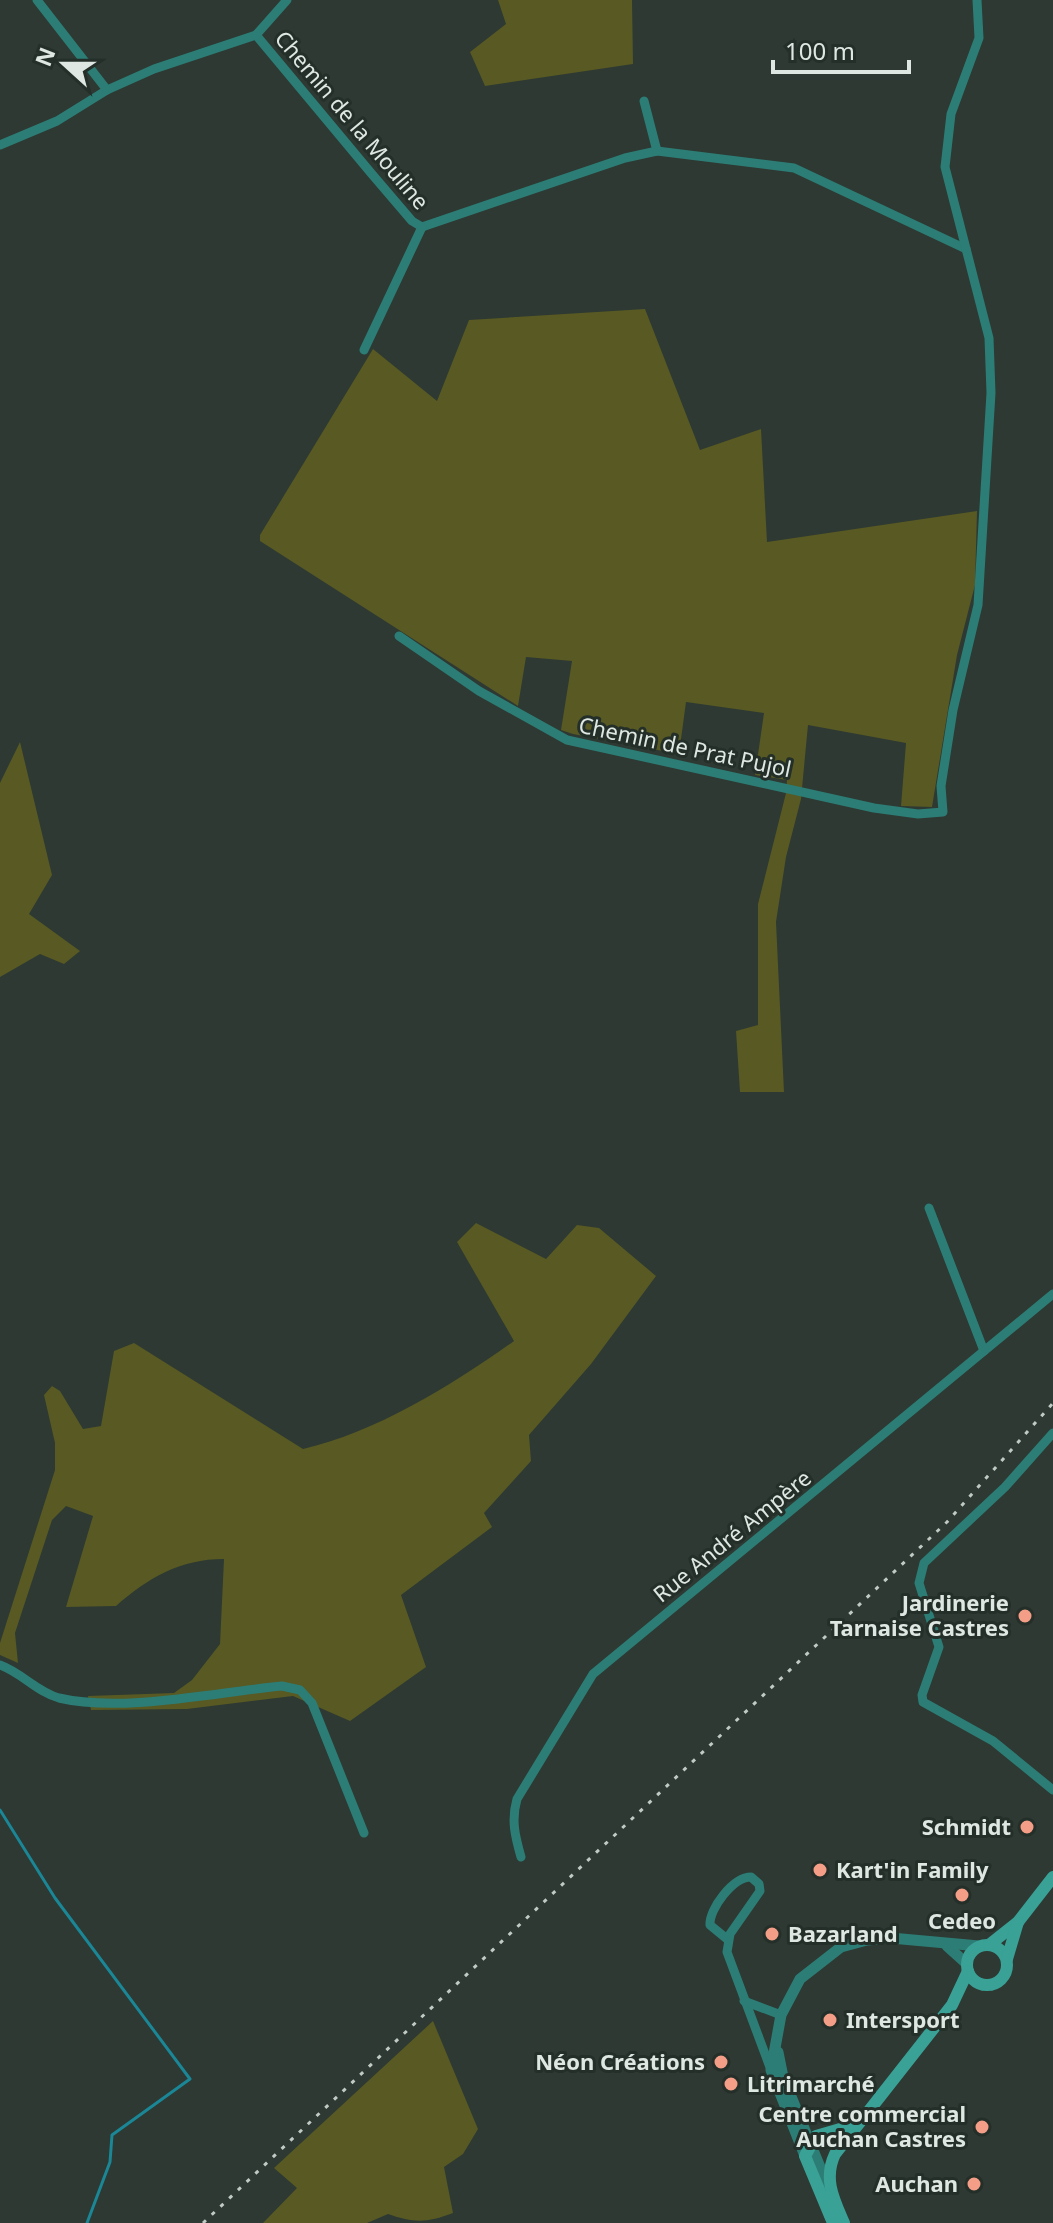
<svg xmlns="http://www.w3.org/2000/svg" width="1053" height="2223" viewBox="0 0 1053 2223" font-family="'Noto Sans',sans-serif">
	<rect width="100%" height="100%" fill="#2d3932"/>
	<g fill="#585923">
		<polygon points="498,0 632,0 633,64 485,86 470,52 506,24"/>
		<polygon points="645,309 700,450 761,429 767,542 977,511 975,585 957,655 932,807 901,806 906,743 808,725 801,799 786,857 776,922 784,1092 740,1092 736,1031 758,1025 758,904 786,793 787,780 755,775 764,713 686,702 679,754 573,734 561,730 572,661 526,657 518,706 260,541 260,535 373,349 437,401 469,320"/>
		<polygon points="20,742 52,875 29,914 80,951 64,964 40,954 0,977 0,783"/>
		<path d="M476 1223 546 1259 577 1225 599 1228 656 1276 591 1364 529 1435 531 1461 484 1513 492 1527 401 1595 426 1667 350 1721 293 1696 187 1709 91 1710 88 1696 174 1693 192 1680 220 1644 224 1559C180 1559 148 1578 116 1606L66 1607 93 1516 66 1506 52 1520 15 1633 18 1663 0 1655V1643L55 1470V1443L44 1395 52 1386 60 1391 83 1429 101 1426 114 1351 134 1343 303 1449C375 1433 454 1384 514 1341L457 1242Z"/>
		<path d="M433 2021 478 2129 463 2154 444 2167 453 2213C427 2223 414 2223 388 2214L367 2223H263L297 2188 274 2168Z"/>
	</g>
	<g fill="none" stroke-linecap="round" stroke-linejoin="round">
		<polyline stroke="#1b8696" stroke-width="3" points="0,1810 55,1898 190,2079 112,2135 110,2162 87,2223"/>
		<g stroke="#2c7d75" stroke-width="9">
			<polyline points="37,0 107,90"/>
			<polyline points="256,35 371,173 412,221 422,227 625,158 657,151 794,168 966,249"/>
			<polyline points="644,101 657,151"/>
			<polyline points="0,145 57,121 107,90 154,69 256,35 287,0"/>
			<polyline points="364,350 422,227"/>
			<polyline points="399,636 479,691 567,740 874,808 918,814 943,812 941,786 953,710 978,605 991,393 989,338 945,167 951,114 979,38 977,0"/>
			<polyline points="929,1208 984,1351"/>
			<polyline points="1053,1433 1005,1487 924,1563 919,1583 939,1647 922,1695 923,1702 993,1741 1053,1790"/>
			<path d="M0 1665C22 1673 37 1692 59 1698 122 1713 217 1692 282 1686L300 1690 312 1703 364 1833"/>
			<path d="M521 1857C515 1836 511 1820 517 1799L593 1674 1053 1294"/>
			<path d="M727 1939 710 1925C709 1909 733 1877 751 1877L759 1884 760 1891 730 1934 727 1952 771 2070"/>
			<polyline points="744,2001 781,2015"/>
		</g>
		<g stroke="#2c7d75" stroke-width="11">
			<polyline points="947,1946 967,1964"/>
			<polyline points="778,2052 783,2077 829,2189"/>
			<polyline points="805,2156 771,2070 781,2015 800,1979 841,1947 867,1940 891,1938 979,1946"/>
		</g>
		<g stroke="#39a196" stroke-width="12">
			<circle cx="987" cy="1965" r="20"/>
			<polyline points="989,1945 1018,1922 1053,1877"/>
			<polyline points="1007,1959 1018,1922"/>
			<polyline points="833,2223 805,2156 816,2136 854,2125"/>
			<path d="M844 2223C834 2200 823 2179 835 2154L952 2005 968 1971"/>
		</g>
		<polyline stroke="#c2cac5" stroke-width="3" stroke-dasharray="4 8" stroke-linecap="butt" points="203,2223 947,1522 1053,1403"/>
	</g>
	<g fill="#f49e88" stroke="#232f28" stroke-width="3">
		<circle cx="1025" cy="1616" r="8"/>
		<circle cx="1027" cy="1827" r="8"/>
		<circle cx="820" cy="1870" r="8"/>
		<circle cx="962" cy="1895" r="8"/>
		<circle cx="772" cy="1934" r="8"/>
		<circle cx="830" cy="2020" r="8"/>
		<circle cx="721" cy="2062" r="8"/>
		<circle cx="731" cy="2084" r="8"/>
		<circle cx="982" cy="2127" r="8"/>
		<circle cx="974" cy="2184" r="8"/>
	</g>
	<g text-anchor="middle" stroke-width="6" stroke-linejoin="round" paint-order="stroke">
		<g font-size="22" fill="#dfe7e2" stroke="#232f28">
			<text transform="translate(352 120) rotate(50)" y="8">Chemin de la Mouline</text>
			<text transform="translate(685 747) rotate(12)" y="8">Chemin de Prat Pujol</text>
			<text transform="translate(732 1536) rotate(-39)" y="8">Rue André Ampère</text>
		</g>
		<g font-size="22" font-weight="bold" fill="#dfe7e2" stroke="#232f28" text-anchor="end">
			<text x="1009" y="1611">Jardinerie<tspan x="1009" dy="25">Tarnaise Castres</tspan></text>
			<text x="1011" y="1835">Schmidt</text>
			<text x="836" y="1878" text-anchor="start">Kart'in Family</text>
			<text x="962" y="1929" text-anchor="middle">Cedeo</text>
			<text x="788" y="1942" text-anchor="start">Bazarland</text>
			<text x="846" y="2028" text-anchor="start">Intersport</text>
			<text x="705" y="2070">Néon Créations</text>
			<text x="747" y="2092" text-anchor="start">Litrimarché</text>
			<text x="966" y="2122">Centre commercial<tspan x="966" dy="25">Auchan Castres</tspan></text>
			<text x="958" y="2192">Auchan</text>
		</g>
	</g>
	<g transform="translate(64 64) rotate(291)" stroke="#232f28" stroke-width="6" paint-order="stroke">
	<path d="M0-6L14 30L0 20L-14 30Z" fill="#dfe7e2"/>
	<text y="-12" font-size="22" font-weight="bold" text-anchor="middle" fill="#dfe7e2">N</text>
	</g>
	<path d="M773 60v12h136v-12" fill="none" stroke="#dfe7e2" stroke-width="4"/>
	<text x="785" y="60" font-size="24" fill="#dfe7e2" stroke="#232f28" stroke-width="6" paint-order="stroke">100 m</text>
</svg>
